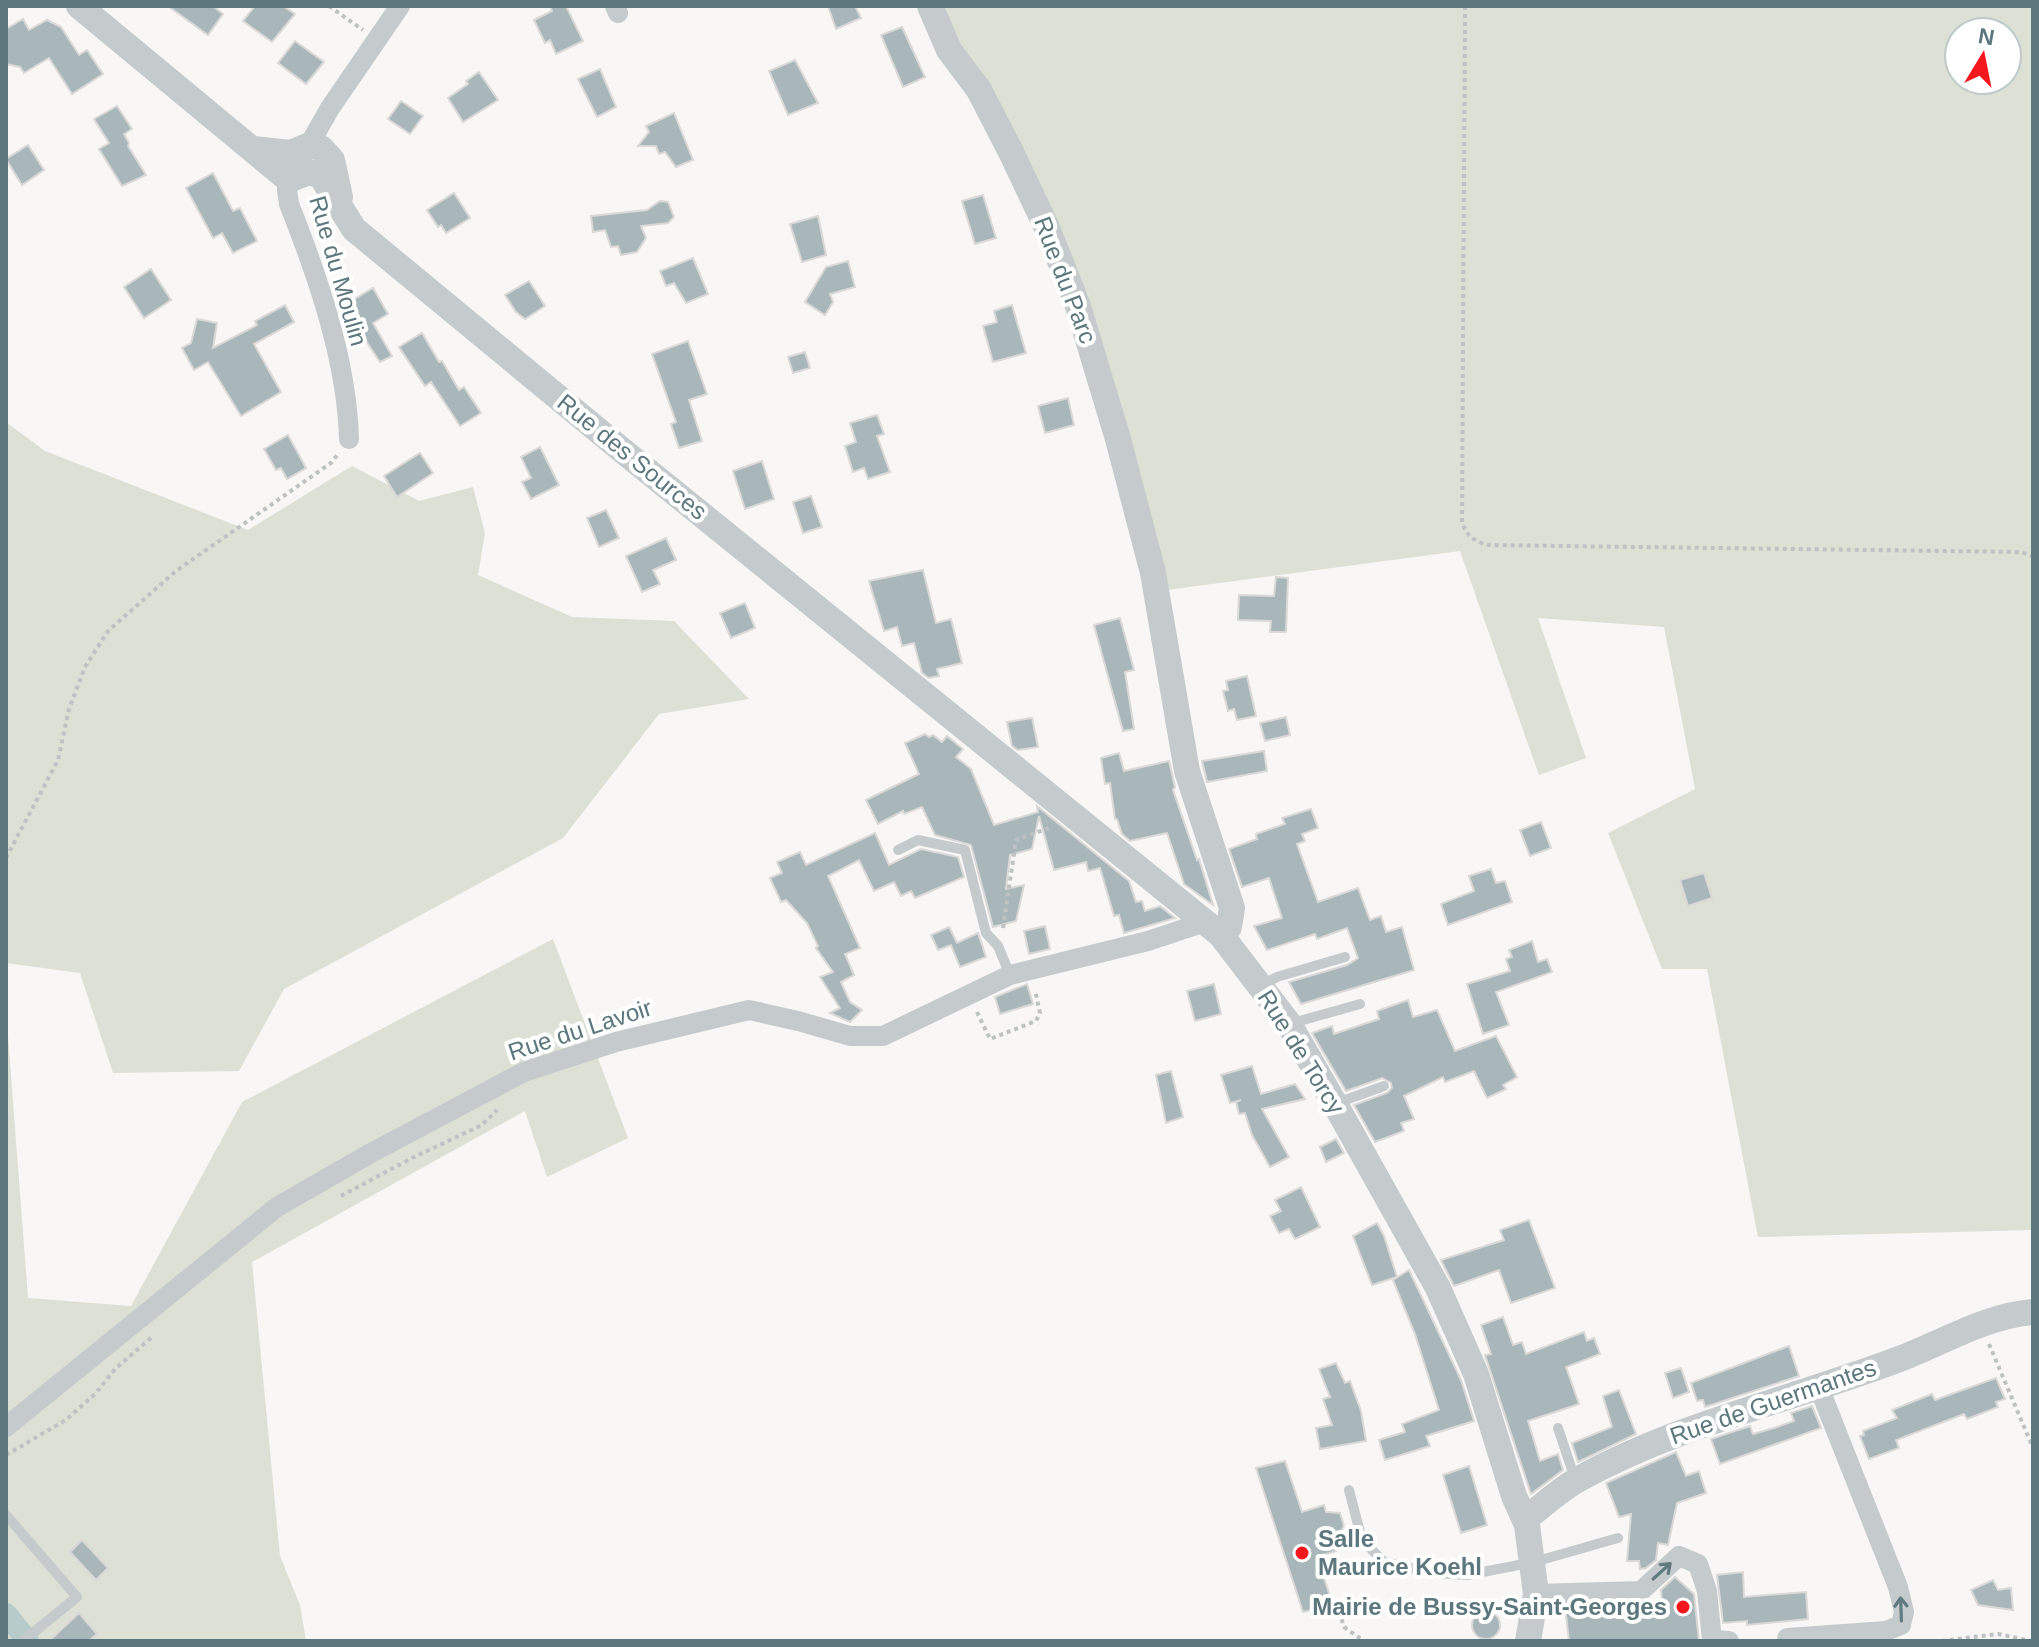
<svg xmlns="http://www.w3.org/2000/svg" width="2039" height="1647" viewBox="0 0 2039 1647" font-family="Arial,sans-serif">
	<rect width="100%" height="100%" fill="#f8f7f5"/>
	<g fill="#dce0d5" fill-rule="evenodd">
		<path d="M926 6H2033V1230L1758 1237 1707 969H1662L1608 833 1695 789 1664 627 1538 618 1586 758 1539 775 1460 551 1167 590 1088 294ZM1959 32H2007V80H1959Z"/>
		<polygon points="6,422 45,451 248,530 352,466 419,501 473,487 485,533 478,575 572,617 674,621 749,699 659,714 563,838 284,989 239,1071 113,1073 80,973 6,963"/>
		<polygon points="553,939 628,1138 547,1177 525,1111 252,1262 280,1556 300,1605 306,1641 6,1641 6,1010 28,1298 131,1306 242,1102"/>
	</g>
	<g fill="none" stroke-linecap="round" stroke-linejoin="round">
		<polyline stroke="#b8cbcb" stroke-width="22" points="6,1614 28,1641"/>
	</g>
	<g fill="#a9b7ba" stroke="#dad9d7" stroke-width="2">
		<polygon points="168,6 213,6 223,14 208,35"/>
		<polygon points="255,6 283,6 295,14 272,42 243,21"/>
		<polygon points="550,6 566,6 583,41 556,54 550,40 545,43 534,20 552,11"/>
		<polygon points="828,6 855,6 861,18 836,29"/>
		<polygon points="23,19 29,30 47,20 61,27 79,55 87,50 103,74 72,94 49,58 24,73 20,67 6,64 6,29"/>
		<polygon points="902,27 925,77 903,87 881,35"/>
		<polygon points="295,41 324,62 306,84 278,63"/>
		<polygon points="795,60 818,103 788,115 769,71"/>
		<polygon points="600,69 616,107 597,117 578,79"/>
		<polygon points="479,72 498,100 463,122 448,98 468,84 466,81"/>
		<polygon points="401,101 423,116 410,134 388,119"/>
		<polygon points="117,106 132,129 124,134 129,143 128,146 146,175 122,186 99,149 109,143 94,119"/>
		<polygon points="674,113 693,160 676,167 665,152 659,154 656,146 638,146 649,132 646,126"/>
		<polygon points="28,145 44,170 22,185 6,159"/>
		<polygon points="213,173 233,211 240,208 257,241 233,253 222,233 213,238 186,188"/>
		<polygon points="454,193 470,218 446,233 441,225 438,227 427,210"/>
		<polygon points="983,195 996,238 975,244 962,201"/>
		<polygon points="660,201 668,202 674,217 668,223 641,226 646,238 637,252 621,255 618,246 611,247 605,230 593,232 591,216 647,210"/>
		<polygon points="818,216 826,255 802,262 790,224"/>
		<polygon points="693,258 708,294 686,303 674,283 666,286 660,271"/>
		<polygon points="848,261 855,287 830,294 833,302 825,315 805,302 826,267"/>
		<polygon points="151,269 171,300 144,318 124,287"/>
		<polygon points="529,281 545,306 525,319 516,312 505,295"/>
		<polygon points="373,288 388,314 373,323 392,356 380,362 343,306"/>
		<polygon points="285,305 294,322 254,344 281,392 241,416 208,362 194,370 182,348 191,343 197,319 217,323 213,348 257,325 255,321"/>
		<polygon points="1012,305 1026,353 993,362 983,326 997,322 994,311"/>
		<polygon points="422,333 439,362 442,361 459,390 464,387 481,413 460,426 431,382 425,386 399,347"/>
		<polygon points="688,341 707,394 689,400 702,441 679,448 671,424 676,422 652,354"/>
		<polygon points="805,352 810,368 793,373 788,357"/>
		<polygon points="1068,398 1074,425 1045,433 1038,406"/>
		<polygon points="877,415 884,434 877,436 890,472 868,479 864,468 853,472 845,446 856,442 850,423"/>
		<polygon points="288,435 306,468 287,479 281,468 276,470 264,449"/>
		<polygon points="540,447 559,485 531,499 522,482 531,478 521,457"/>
		<polygon points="420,453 433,473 397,497 384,476"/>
		<polygon points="762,461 774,499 745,509 733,471"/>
		<polygon points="811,496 822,527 803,533 793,502"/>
		<polygon points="606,510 619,538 599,547 587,518"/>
		<polygon points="666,538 676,560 653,570 660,584 642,592 626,556"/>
		<polygon points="923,570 936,623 951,619 962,663 937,669 939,676 929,678 922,673 914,643 902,646 897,627 884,631 869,581"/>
		<polygon points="1276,577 1288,578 1286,632 1270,632 1271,621 1238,620 1239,595 1274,596"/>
		<polygon points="745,603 755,628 731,638 720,613"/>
		<polygon points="1120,618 1134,670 1125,672 1134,729 1123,731 1094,625"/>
		<polygon points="1247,676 1256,716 1237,720 1234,709 1228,711 1223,691 1228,690 1226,681"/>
		<polygon points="1286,717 1290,735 1265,741 1260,723"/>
		<polygon points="1032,718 1038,747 1018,750 1012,746 1007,722"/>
		<polygon points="925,734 929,737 933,735 942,742 947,736 963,749 956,757 971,769 994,825 1038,812 1037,806 1129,881 1136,902 1142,901 1145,911 1160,906 1175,918 1124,933 1119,915 1114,916 1100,868 1088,871 1086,862 1054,870 1039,816 1032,849 1010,855 1006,889 1024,885 1016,921 993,927 971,845 935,835 922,807 904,814 903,811 878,824 866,800 919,774 905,743"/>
		<polygon points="1264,751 1267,771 1207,782 1202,761"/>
		<polygon points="1119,753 1124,771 1169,761 1175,787 1173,790 1197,860 1199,859 1213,905 1184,884 1167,833 1130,841 1122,834 1117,819 1115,819 1110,783 1105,784 1101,758"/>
		<polygon points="1311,809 1318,828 1302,834 1305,841 1297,844 1318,902 1358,888 1370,920 1381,916 1386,932 1402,927 1414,970 1301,1004 1289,982 1347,965 1358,958 1347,928 1317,939 1315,934 1267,950 1254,926 1282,918 1269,878 1242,887 1229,849 1257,839 1256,834 1285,824 1282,818"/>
		<polygon points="1541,822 1551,848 1530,856 1520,830"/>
		<polygon points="875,833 889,865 921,849 958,857 964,877 915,898 911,891 901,896 894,882 874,891 859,860 828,876 860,948 845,954 854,975 841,982 850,1002 862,1010 850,1022 830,1013 840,1008 820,977 833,972 816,948 818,946 807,923 786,900 781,902 770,878 782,873 777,862 800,852 806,865"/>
		<polygon points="1491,869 1496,883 1505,881 1512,902 1448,925 1441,904 1474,891 1469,876"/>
		<polygon points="1704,873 1712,898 1688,906 1680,880"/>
		<polygon points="1045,926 1050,949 1029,954 1024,931"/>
		<polygon points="949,927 957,943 978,933 986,957 960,967 951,945 938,950 931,935"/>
		<polygon points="1532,941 1538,962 1547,959 1552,972 1496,992 1509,1025 1483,1034 1467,984 1510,971 1506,959 1512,957 1509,950"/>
		<polygon points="1027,984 1033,1004 1000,1014 995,997"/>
		<polygon points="1214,984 1221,1014 1195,1021 1187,991"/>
		<polygon points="1408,1000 1413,1017 1437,1010 1455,1051 1496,1036 1517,1077 1503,1085 1506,1089 1487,1098 1474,1071 1445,1082 1443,1077 1404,1096 1414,1119 1401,1123 1404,1131 1375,1142 1354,1105 1387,1093 1392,1088 1391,1083 1382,1078 1346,1091 1312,1033 1332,1026 1334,1034 1379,1019 1377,1011"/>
		<polygon points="1252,1066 1261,1094 1295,1084 1305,1099 1262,1109 1289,1157 1270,1167 1252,1135 1245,1113 1239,1114 1236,1102 1241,1100 1230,1103 1221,1075"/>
		<polygon points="1171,1071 1183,1117 1166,1123 1156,1075"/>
		<polygon points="1336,1139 1344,1153 1326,1162 1320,1147"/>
		<polygon points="1301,1187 1320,1227 1295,1239 1289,1229 1279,1233 1270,1216 1281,1211 1275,1200"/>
		<polygon points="1529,1220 1555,1288 1511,1303 1499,1270 1454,1286 1441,1260 1504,1240 1500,1230"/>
		<polygon points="1377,1223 1384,1236 1397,1277 1372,1285 1353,1236"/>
		<polygon points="1409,1270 1461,1380 1474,1421 1426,1436 1430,1446 1385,1460 1379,1440 1405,1432 1402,1424 1439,1410 1415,1334 1393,1280"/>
		<polygon points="1503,1317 1513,1345 1522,1342 1526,1354 1584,1332 1587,1341 1594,1338 1600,1354 1566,1367 1579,1404 1528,1421 1540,1461 1558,1454 1563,1470 1531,1494 1485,1355 1491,1354 1481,1325"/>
		<polygon points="1789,1346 1799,1376 1705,1407 1703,1400 1697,1401 1691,1383"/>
		<polygon points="1336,1363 1345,1383 1350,1381 1361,1411 1366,1441 1320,1449 1316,1428 1332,1425 1323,1399 1330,1397 1319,1369"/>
		<polygon points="1681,1368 1689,1392 1673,1398 1665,1373"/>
		<polygon points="1996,1378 2005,1399 1996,1402 1998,1407 1967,1419 1964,1414 1896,1440 1899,1448 1869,1459 1860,1436 1864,1435 1863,1431 1897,1418 1892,1410 1932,1394 1935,1400"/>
		<polygon points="1619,1390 1636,1434 1578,1462 1572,1443 1612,1427 1603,1396"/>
		<polygon points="1812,1406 1821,1428 1720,1464 1711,1439 1750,1426 1753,1434 1774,1428 1794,1421 1791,1413"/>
		<polygon points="1676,1452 1686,1476 1699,1471 1706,1493 1677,1503 1668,1545 1658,1543 1656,1560 1646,1568 1640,1569 1639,1561 1627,1561 1631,1514 1619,1517 1606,1483"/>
		<polygon points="1285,1461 1302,1512 1324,1505 1326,1512 1340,1513 1344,1526 1334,1544 1336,1551 1317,1557 1333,1605 1303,1612 1256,1468"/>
		<polygon points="1469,1466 1487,1525 1461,1533 1443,1475"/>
		<polygon points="82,1540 108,1568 96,1580 70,1552"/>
		<polygon points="1743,1572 1744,1597 1806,1592 1808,1619 1747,1625 1747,1621 1723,1623 1717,1575"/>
		<polygon points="1675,1577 1694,1594 1699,1641 1569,1641 1565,1606 1662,1602 1661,1590"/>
		<polygon points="1993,1580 1998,1590 2011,1588 2013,1610 1978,1605 1971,1590"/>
		<circle cx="1486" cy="1625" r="14"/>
		<polygon points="79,1613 97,1634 89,1641 49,1641"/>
	</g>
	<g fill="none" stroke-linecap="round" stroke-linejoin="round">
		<g stroke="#bec2c3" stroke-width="4" stroke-dasharray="4 4" stroke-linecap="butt">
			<polyline points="329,6 363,30"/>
			<polyline points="1465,6 1462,524 1470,537 1485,545 2021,552 2033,556"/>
			<polyline points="6,858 58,760 69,709 85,667 108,631 176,571 331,463 338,454"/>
			<polyline points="1003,928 1016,840 1052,827"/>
			<polyline points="977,1012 990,1039 1036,1021 1040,1013 1035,990"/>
			<polyline points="341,1196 412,1158 482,1125 497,1110"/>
			<polyline points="1989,1344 2033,1448"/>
			<polyline points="6,1455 66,1420 96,1393 115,1369 152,1337"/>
			<polyline points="1337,1604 1344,1627 1364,1641"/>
			<polyline points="1942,1641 1998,1634 2031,1641"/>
		</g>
		<g stroke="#c5cbcd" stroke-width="10">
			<polyline points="898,850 918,840 965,850 986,933 998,946 1010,975"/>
			<polyline points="1260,986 1277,977 1345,957"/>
			<polyline points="1289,1024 1360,1004"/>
			<polyline points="1337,1103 1384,1086"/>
			<polyline points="1558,1428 1575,1479"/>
			<polyline points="1349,1490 1362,1540 1384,1562 1433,1573 1467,1575 1534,1562 1618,1538"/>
			<polyline points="6,1515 77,1597 23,1641"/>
		</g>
		<g stroke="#c5cbcd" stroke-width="20">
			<polyline points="615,6 618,13"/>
			<path d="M349 439C347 361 318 277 289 204L287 190 289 180 330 108 400 6"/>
			<polyline points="6,1427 277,1207 371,1153 524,1072 616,1042 749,1010 798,1021 850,1036 883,1036 1010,975 1148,941 1205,922"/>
			<polyline points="1536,1594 1641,1591 1679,1556 1698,1564 1707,1591 1712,1640 1729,1641"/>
			<polyline points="1787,1641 1787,1638 1886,1631 1901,1625 1904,1612 1898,1587 1818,1385"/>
		</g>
		<g stroke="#c5cbcd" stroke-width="26">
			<polyline points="79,6 289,180 309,172 321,176 354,229 623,451 1221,935 1289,1024 1335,1104 1438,1288 1476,1374 1514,1496 1527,1525 1536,1594 1528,1641"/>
			<polyline points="930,6 949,50 979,90 1011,152 1047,228 1077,303 1118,439 1153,573 1187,771 1232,908 1229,927 1221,935"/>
			<polyline points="253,149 290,153 310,145 321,148 332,160 340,197"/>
			<path d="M1525 1519C1543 1506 1560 1489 1579 1479 1680 1423 1795 1399 1902 1358 1946 1341 1985 1316 2033 1312"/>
		</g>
	</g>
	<defs><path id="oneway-shaft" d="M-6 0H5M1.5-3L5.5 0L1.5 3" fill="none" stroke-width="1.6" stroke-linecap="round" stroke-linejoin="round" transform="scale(2)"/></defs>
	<g stroke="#617b81">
		<use href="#oneway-shaft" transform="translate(1662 1571) rotate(-42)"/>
		<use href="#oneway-shaft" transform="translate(1901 1609) rotate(-92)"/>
	</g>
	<g fill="#f5171e" stroke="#fff" stroke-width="3">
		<circle cx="1302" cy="1553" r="8"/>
		<circle cx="1683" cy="1607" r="8"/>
	</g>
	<g text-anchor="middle" stroke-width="8" stroke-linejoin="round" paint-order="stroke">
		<g font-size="24" fill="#5c777d" stroke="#fff">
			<text transform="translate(338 271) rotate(74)" y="8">Rue du Moulin</text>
			<text transform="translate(1065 280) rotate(69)" y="8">Rue du Parc</text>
			<text transform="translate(632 457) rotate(39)" y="8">Rue des Sources</text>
			<text transform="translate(580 1030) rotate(-18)" y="8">Rue du Lavoir</text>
			<text transform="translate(1301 1052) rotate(58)" y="8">Rue de Torcy</text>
			<text transform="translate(1773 1402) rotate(-19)" y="8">Rue de Guermantes</text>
		</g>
		<g font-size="24" font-weight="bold" fill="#5c777d" stroke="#fff" text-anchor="start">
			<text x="1318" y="1547">Salle<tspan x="1318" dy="28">Maurice Koehl</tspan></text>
			<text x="1667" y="1615" text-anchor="end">Mairie de Bussy-Saint-Georges</text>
		</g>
	</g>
	<rect width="2039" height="1647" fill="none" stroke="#5c777d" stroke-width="16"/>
	<g transform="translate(1983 56) rotate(10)"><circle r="38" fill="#ffffff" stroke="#bec9cb" stroke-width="2"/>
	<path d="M0-6L14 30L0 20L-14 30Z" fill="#f5171e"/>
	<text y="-12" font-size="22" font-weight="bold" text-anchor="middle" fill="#5c777d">N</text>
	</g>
</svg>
